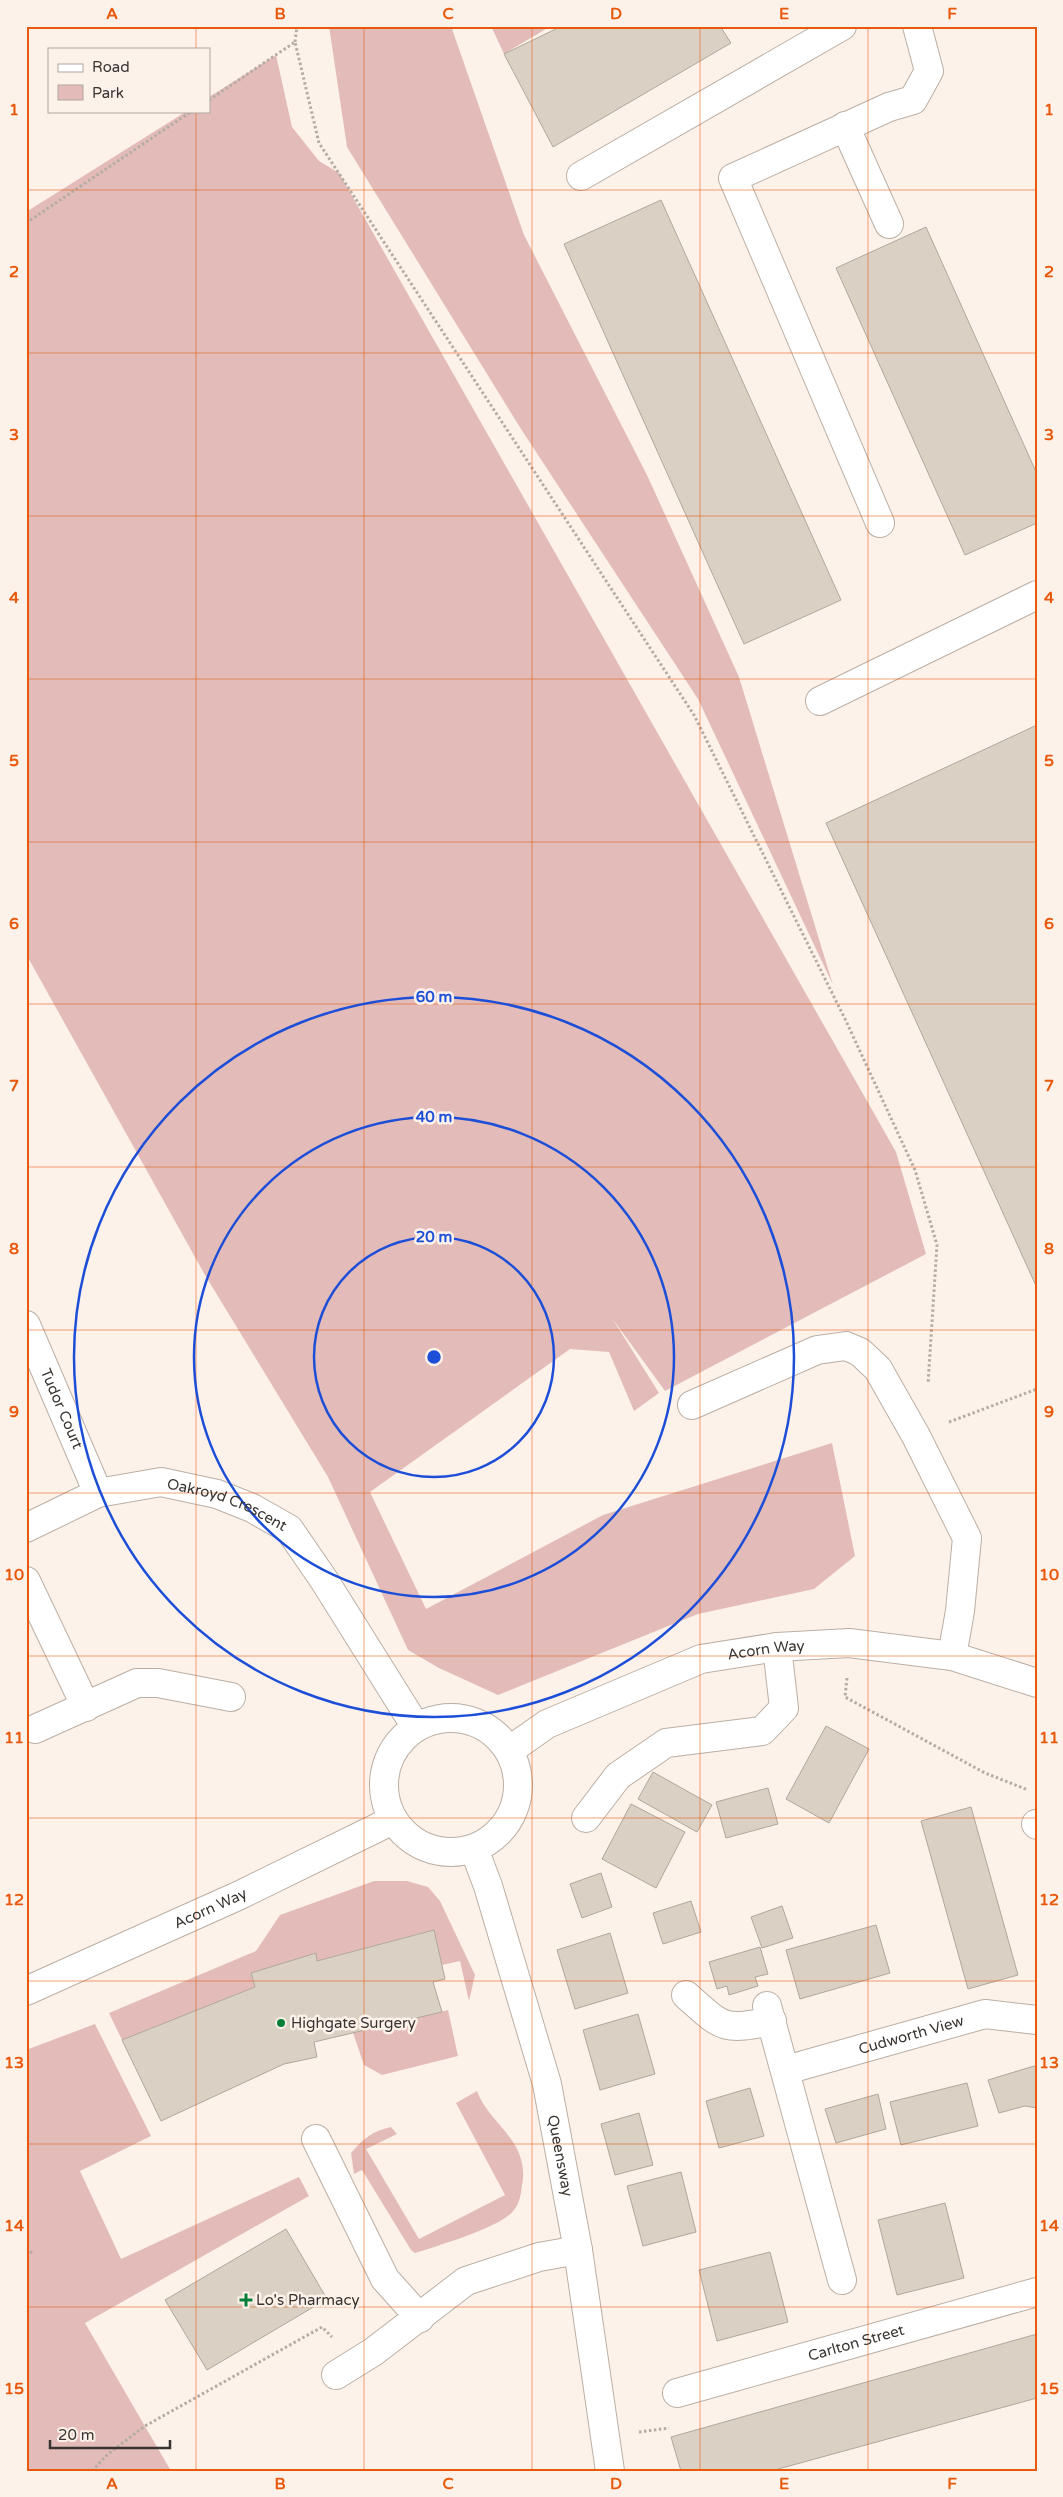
<svg xmlns="http://www.w3.org/2000/svg" width="1063" height="2497" viewBox="0 0 1063 2497" font-family="'Varela Round',sans-serif">
	<rect width="100%" height="100%" fill="#fdf2ea"/>
	<g fill="#e3bcb9">
		<polygon points="329,26 451,26 524,235 647,475 739,677 833,985 698,699 521,429 347,147"/>
		<polygon points="491,26 551,26 504,54"/>
		<polygon points="276,55 292,127 319,161 339,173 896,1152 926,1254 665,1391 612,1318 659,1393 634,1411 609,1352 570,1349 370,1492 426,1609 603,1515 832,1443 855,1556 814,1589 698,1614 498,1695 439,1668 408,1650 328,1477 205,1275 26,954 26,212 187,111 209,111 209,97"/>
		<polygon points="374,1881 407,1881 428,1887 440,1901 475,1975 469,2001 460,1961 442,1965 433,1930 317,1961 316,1954 251,1974 255,1987 122,2040 109,2013 256,1951 280,1915"/>
		<polygon points="448,2010 458,2056 382,2075 364,2065 353,2033"/>
		<polygon points="95,2024 151,2136 80,2171 121,2259 299,2177 309,2196 85,2323 171,2471 26,2471 26,2050"/>
		<path d="M477 2091C485 2113 505 2127 516 2147 522 2158 525 2172 522 2185 521 2193 520 2203 514 2210 502 2227 437 2246 415 2253L411 2250 362 2170 354 2174 351 2153C363 2139 372 2131 391 2127L397 2134 366 2149 419 2239 505 2195 456 2103Z"/>
	</g>
	<g fill="#dad1c4" stroke="#b0a79b">
		<polygon points="562,26 720,26 731,43 553,147 504,54"/>
		<polygon points="661,200 841,600 744,644 564,244"/>
		<polygon points="926,227 1037,474 1037,523 965,555 836,268"/>
		<polygon points="1037,725 1037,1288 826,823"/>
		<polygon points="826,1726 869,1749 829,1823 786,1799"/>
		<polygon points="653,1772 712,1805 697,1832 638,1799"/>
		<polygon points="768,1788 778,1824 726,1838 716,1802"/>
		<polygon points="631,1804 685,1832 656,1888 602,1859"/>
		<polygon points="971,1807 1018,1975 968,1989 921,1821"/>
		<polygon points="601,1873 612,1907 582,1918 570,1884"/>
		<polygon points="691,1901 701,1932 663,1944 653,1913"/>
		<polygon points="782,1906 793,1938 762,1948 751,1917"/>
		<polygon points="876,1925 890,1973 800,1999 786,1950"/>
		<polygon points="434,1930 445,1979 433,1982 442,2012 314,2042 317,2057 284,2064 161,2121 122,2040 255,1987 251,1973 316,1953 317,1961"/>
		<polygon points="610,1933 628,1993 575,2009 557,1950"/>
		<polygon points="760,1947 768,1974 755,1977 758,1986 729,1995 727,1986 717,1989 709,1962"/>
		<polygon points="638,2014 655,2074 600,2090 583,2030"/>
		<polygon points="1034,2066 1037,2067 1037,2108 1025,2106 999,2113 988,2080"/>
		<polygon points="967,2083 978,2126 901,2145 890,2102"/>
		<polygon points="750,2088 764,2136 719,2148 706,2101"/>
		<polygon points="878,2094 886,2129 836,2143 825,2109"/>
		<polygon points="639,2113 653,2165 615,2175 601,2124"/>
		<polygon points="681,2172 696,2232 643,2246 627,2186"/>
		<polygon points="945,2203 964,2278 897,2295 878,2220"/>
		<polygon points="286,2229 327,2299 207,2370 165,2300"/>
		<polygon points="770,2252 788,2322 717,2341 699,2270"/>
		<polygon points="1037,2334 1037,2398 771,2471 681,2471 671,2437"/>
	</g>
	<g fill="none" stroke-linecap="round" stroke-linejoin="round">
		<g stroke="#bbafa5" stroke-width="30">
			<g id="minor">
				<polyline points="845,126 889,224"/>
				<polyline points="581,176 842,26"/>
				<polyline points="880,523 733,178 889,107 913,100 929,71 917,26"/>
				<polyline points="820,701 1037,595"/>
				<path id="s1" d="M26 1325 98 1493"/>
				<polyline points="692,1405 817,1350 846,1346 860,1352 878,1369 916,1436 967,1538 960,1611 952,1656"/>
				<path id="s2" d="M26 1528 98 1493 161 1482 217 1494 252 1508 289 1529 324 1580 416 1727"/>
				<polyline points="26,1581 86,1707"/>
				<circle cx="451" cy="1785" r="67"/>
				<polyline points="35,1729 137,1683 158,1683 231,1697"/>
				<path id="s3" d="M510 1750 547 1724 701 1659 777 1647 849 1643 952 1656 1037 1683"/>
				<polyline points="586,1818 618,1776 666,1743 762,1731 784,1708 777,1647"/>
				<polyline points="1036,1824 1037,1825"/>
				<path id="s4" d="M474 1849 488 1886 547 2084 578 2250 610 2471"/>
				<path id="s5" d="M26 1991 240 1895 393 1820"/>
				<path d="M686 1995C723 2028 722 2031 772 2021"/>
				<polyline points="767,2006 842,2280"/>
				<path id="s6" d="M786 2070 985 2014 1037 2020"/>
				<polyline points="316,2139 385,2279 420,2318"/>
				<polyline points="336,2375 373,2352 466,2281 539,2257 578,2250"/>
				<path id="s7" d="M677 2393 1037 2292"/>
			</g>
		</g>
		<g stroke="#b5aca5" stroke-width="3" stroke-dasharray="2.5 2.5" stroke-linecap="butt">
			<polyline points="295,42 297,26"/>
			<polyline points="209,100 295,42 319,143 694,715 846,1021 915,1170 937,1245 928,1384"/>
			<polyline points="26,223 192,111"/>
			<polyline points="949,1422 1037,1389"/>
			<polyline points="847,1678 845,1697 985,1773 1028,1790"/>
			<polyline points="26,2256 33,2251"/>
			<polyline points="639,2432 669,2428"/>
			<polyline points="92,2471 108,2454 145,2426 322,2327 332,2337"/>
		</g>
		<use href="#minor" stroke="#fff" stroke-width="28"/>
	</g>
	<path fill="none" stroke="#e8590c" stroke-width="1" stroke-opacity="0.55" d="M196 26V49M364 26V2471M532 26V2471M700 26V2471M868 26V2471M196 111V2471M26 190H1037M26 353H1037M26 516H1037M26 679H1037M26 842H1037M26 1004H1037M26 1167H1037M26 1330H1037M26 1493H1037M26 1656H1037M26 1818H1037M26 1981H1037M26 2144H1037M26 2307H1037"/>
	<g fill="none" stroke="#1d4ed8" stroke-width="2.5">
		<circle cx="434" cy="1357" r="120"/>
		<circle cx="434" cy="1357" r="240"/>
		<circle cx="434" cy="1357" r="360"/>
	</g>
	<g fill="#037f38" stroke="#fdf2ea" stroke-width="2">
		<circle cx="281" cy="2023" r="5"/>
		<path d="M243.5 2292.5h5v5h5v5h-5v5h-5v-5h-5v-5h5z"/>
	</g>
	<g text-anchor="middle" stroke-width="5" stroke-linejoin="round" paint-order="stroke">
		<g font-size="15" fill="#393430" stroke="#fdf2ea">
			<text dy="5" stroke="none"><textPath href="#s1" startOffset="91">Tudor Court</textPath></text>
			<text dy="5" stroke="none"><textPath href="#s2" startOffset="214">Oakroyd Crescent</textPath></text>
			<text dy="5" stroke="none"><textPath href="#s3" startOffset="278">Acorn Way</textPath></text>
			<text dy="5" stroke="none"><textPath href="#s5" startOffset="202">Acorn Way</textPath></text>
			<text dy="5" stroke="none"><textPath href="#s6" startOffset="130">Cudworth View</textPath></text>
			<text dy="5" stroke="none"><textPath href="#s4" startOffset="319">Queensway</textPath></text>
			<text dy="5" stroke="none"><textPath href="#s7" startOffset="186">Carlton Street</textPath></text>
		</g>
		<g font-size="15" fill="#393430" stroke="#fdf2ea" text-anchor="start">
			<text x="291" y="2028">Highgate Surgery</text>
			<text x="256" y="2305">Lo's Pharmacy</text>
		</g>
	</g>
	<circle cx="434" cy="1357" r="8" fill="#1d4ed8" stroke="#fdf2ea" stroke-width="2.5"/>
	<g font-size="15" text-anchor="middle" font-weight="bold" fill="#1d4ed8" stroke="#fdf2ea" stroke-width="5" stroke-linejoin="round" paint-order="stroke">
		<text x="434" y="1002">60 m</text>
		<text x="434" y="1122">40 m</text>
		<text x="434" y="1242">20 m</text>
	</g>
	<rect width="1063" height="2497" fill="none" stroke="#fdf2ea" stroke-width="55"/>
	<rect x="48" y="48" width="162" height="65" fill="#fdf2ea" stroke="#afa6a0"/>
	<rect x="58" y="64" width="25" height="8" fill="#ffffff" stroke="#afa6a0"/>
	<text x="92" y="72" font-size="15" fill="#393430">Road</text>
	<rect x="58" y="85" width="25" height="15" fill="#e3bcb9" stroke="#afa6a0"/>
	<text x="92" y="98" font-size="15" fill="#393430">Park</text>
	<path d="M50 2440v8h120v-8" fill="none" stroke="#393430" stroke-width="2.5"/>
	<text x="58" y="2440" font-size="15" fill="#393430" stroke="#fdf2ea" stroke-width="4" paint-order="stroke">20 m</text>
	<rect x="28" y="28" width="1008" height="2442" fill="none" stroke="#e8590c" stroke-width="2"/>
	<g font-size="16" text-anchor="middle" font-weight="bold" fill="#e8590c">
		<text x="112" y="19">A</text>
		<text x="280" y="19">B</text>
		<text x="448" y="19">C</text>
		<text x="616" y="19">D</text>
		<text x="784" y="19">E</text>
		<text x="952" y="19">F</text>
		<text x="14" y="115">1</text>
		<text x="1049" y="115">1</text>
		<text x="14" y="277">2</text>
		<text x="1049" y="277">2</text>
		<text x="14" y="440">3</text>
		<text x="1049" y="440">3</text>
		<text x="14" y="603">4</text>
		<text x="1049" y="603">4</text>
		<text x="14" y="766">5</text>
		<text x="1049" y="766">5</text>
		<text x="14" y="929">6</text>
		<text x="1049" y="929">6</text>
		<text x="14" y="1091">7</text>
		<text x="1049" y="1091">7</text>
		<text x="14" y="1254">8</text>
		<text x="1049" y="1254">8</text>
		<text x="14" y="1417">9</text>
		<text x="1049" y="1417">9</text>
		<text x="14" y="1580">10</text>
		<text x="1049" y="1580">10</text>
		<text x="14" y="1743">11</text>
		<text x="1049" y="1743">11</text>
		<text x="14" y="1905">12</text>
		<text x="1049" y="1905">12</text>
		<text x="14" y="2068">13</text>
		<text x="1049" y="2068">13</text>
		<text x="14" y="2231">14</text>
		<text x="1049" y="2231">14</text>
		<text x="14" y="2394">15</text>
		<text x="1049" y="2394">15</text>
		<text x="112" y="2489">A</text>
		<text x="280" y="2489">B</text>
		<text x="448" y="2489">C</text>
		<text x="616" y="2489">D</text>
		<text x="784" y="2489">E</text>
		<text x="952" y="2489">F</text>
	</g>
</svg>
